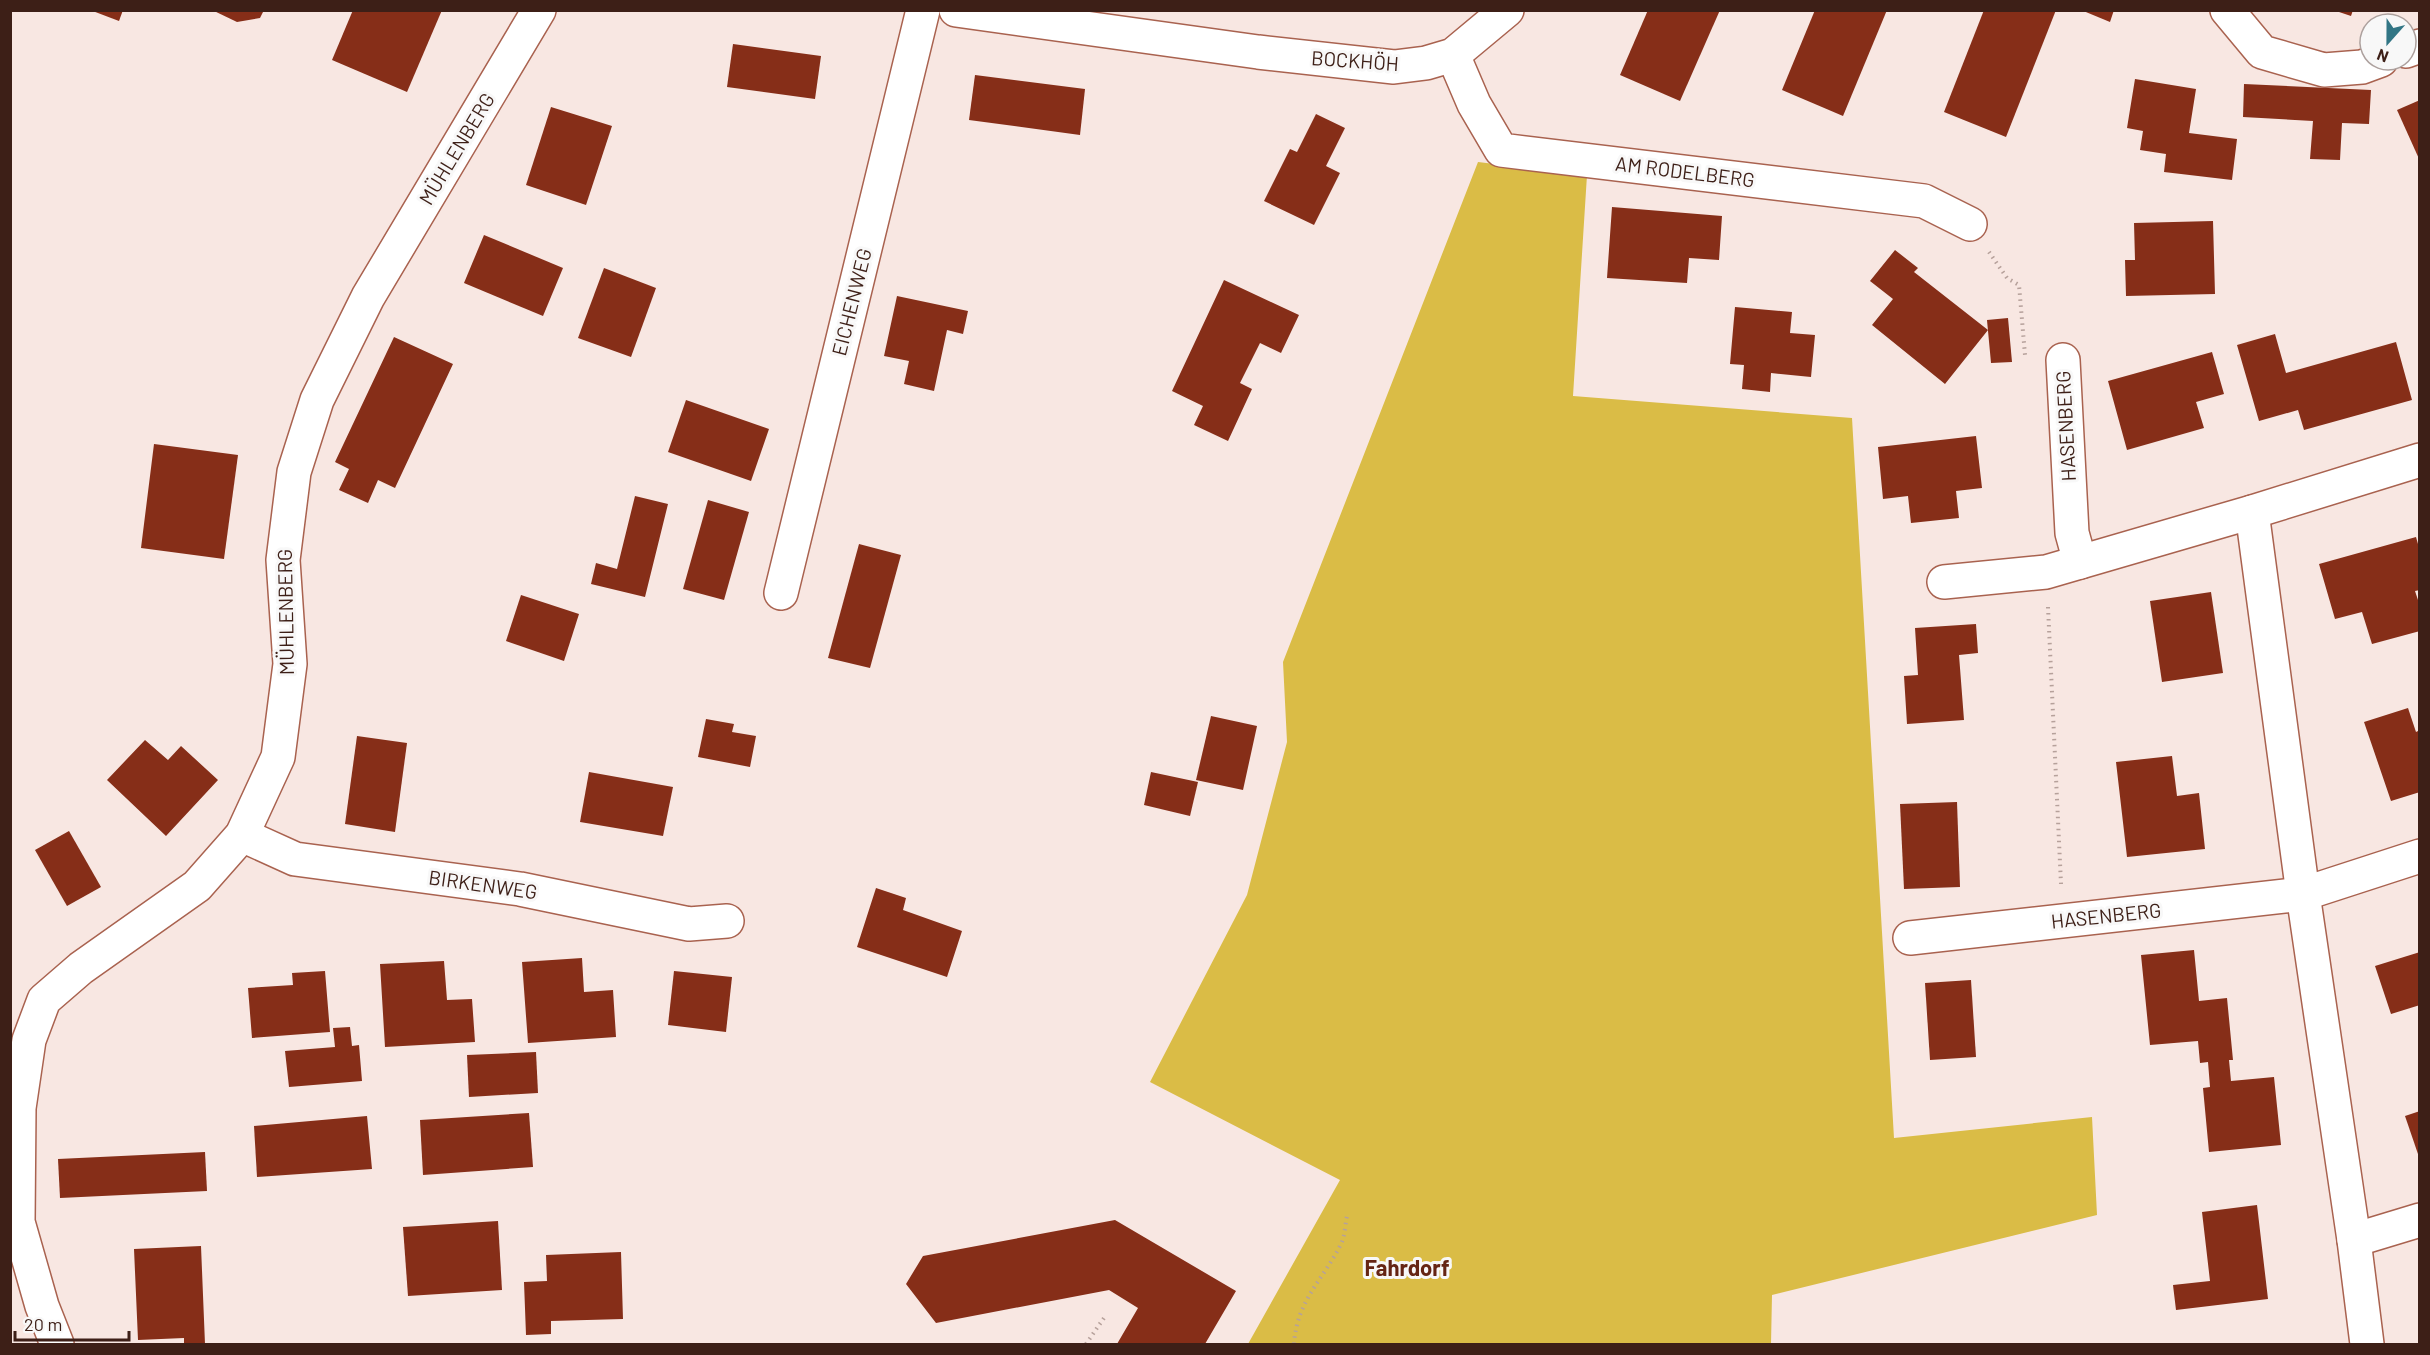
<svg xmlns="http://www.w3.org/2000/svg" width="2430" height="1355" viewBox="0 0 2430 1355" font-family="Barlow,sans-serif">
	<rect width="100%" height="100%" fill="#f8e7e2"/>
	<polygon fill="#dabc46" points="1478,162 1587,175 1573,396 1852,418 1894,1138 2092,1117 2097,1215 1772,1295 1771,1344 1248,1344 1340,1180 1150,1082 1247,895 1287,742 1283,662"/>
	<g fill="#862e18">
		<polygon points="90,10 123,10 119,21"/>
		<polygon points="212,10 264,10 260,18 237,22"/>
		<polygon points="353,10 442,10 407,92 332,60"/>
		<polygon points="1648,10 1720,10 1680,101 1620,75"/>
		<polygon points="1815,10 1887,10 1843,116 1782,90"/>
		<polygon points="1984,10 2056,10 2006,137 1944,112"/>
		<polygon points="2081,10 2114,10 2110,22"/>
		<polygon points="2333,10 2353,10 2351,16"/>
		<polygon points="733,44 821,56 815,99 727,87"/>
		<polygon points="975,75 1085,89 1080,135 969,120"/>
		<polygon points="2135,79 2196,89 2189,133 2237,139 2232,180 2164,172 2166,154 2140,150 2143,131 2127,128"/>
		<polygon points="2244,84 2371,90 2369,124 2342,123 2340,160 2310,159 2313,121 2243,117"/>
		<polygon points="2420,100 2420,161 2397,110"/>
		<polygon points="551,107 612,126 586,205 526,185"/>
		<polygon points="1316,114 1345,128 1326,166 1340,173 1314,225 1264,201 1290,149 1297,152"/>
		<polygon points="1612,207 1722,216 1719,260 1689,258 1687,283 1607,278"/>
		<polygon points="2213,221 2215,294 2126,296 2125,260 2135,260 2134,223"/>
		<polygon points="484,235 563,268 543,316 464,283"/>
		<polygon points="1895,250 1918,268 1914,272 1988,330 1945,384 1872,325 1893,299 1870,281"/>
		<polygon points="604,268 656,288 631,357 578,338"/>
		<polygon points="1224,280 1299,315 1281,353 1260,343 1240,383 1252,389 1228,441 1194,425 1203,406 1172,391"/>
		<polygon points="897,296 968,311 963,334 947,330 934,391 904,384 909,361 884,356"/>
		<polygon points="1735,307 1792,312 1790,333 1815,335 1811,377 1771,373 1770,392 1742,389 1744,365 1730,364"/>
		<polygon points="2008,318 2012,362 1991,363 1987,320"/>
		<polygon points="2275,334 2286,373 2396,342 2412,400 2304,430 2298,410 2259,421 2237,345"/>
		<polygon points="394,337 453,364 395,488 378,480 368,503 339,490 349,469 335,462"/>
		<polygon points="2212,352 2224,394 2196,402 2204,428 2127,450 2108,381"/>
		<polygon points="686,400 769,429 751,481 668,452"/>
		<polygon points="1976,436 1982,488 1956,491 1959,518 1911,523 1908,496 1883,499 1878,447"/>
		<polygon points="154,444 238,455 224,559 141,548"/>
		<polygon points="635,496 668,504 645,597 591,584 596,563 617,569"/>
		<polygon points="708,500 749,512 724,600 683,589"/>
		<polygon points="2416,537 2420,551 2420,590 2415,591 2420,606 2420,631 2372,644 2362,612 2335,619 2319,564"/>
		<polygon points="859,544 901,555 870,668 828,658"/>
		<polygon points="2211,592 2223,673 2162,682 2150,601"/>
		<polygon points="521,595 579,614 564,661 506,641"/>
		<polygon points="1976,624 1978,653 1959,655 1964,720 1907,724 1904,676 1918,675 1915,628"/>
		<polygon points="2408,708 2416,732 2420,730 2420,792 2391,801 2364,722"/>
		<polygon points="1211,716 1257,726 1243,790 1196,780"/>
		<polygon points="706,719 734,724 732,732 756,736 750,767 698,757"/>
		<polygon points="357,736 407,743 395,832 345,824"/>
		<polygon points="145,740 168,760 181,746 218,780 166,836 107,780"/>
		<polygon points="2172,756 2177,796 2199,793 2205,849 2127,857 2116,762"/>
		<polygon points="589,772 673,787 663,836 580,822"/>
		<polygon points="1151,772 1198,782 1190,816 1144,805"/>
		<polygon points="1957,802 1960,887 1904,889 1900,804"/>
		<polygon points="69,831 101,887 67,906 35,850"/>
		<polygon points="876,888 906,898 903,910 962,931 947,977 857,947"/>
		<polygon points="2194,950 2199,1001 2227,998 2233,1060 2229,1060 2231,1081 2274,1077 2281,1145 2209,1152 2203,1088 2210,1087 2208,1062 2200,1063 2198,1041 2150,1045 2141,955"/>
		<polygon points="2420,952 2420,1005 2391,1014 2375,966"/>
		<polygon points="582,958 584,992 613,990 616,1037 528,1043 522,962"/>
		<polygon points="444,961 447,1000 472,999 475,1042 385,1047 380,964"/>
		<polygon points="325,971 330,1032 252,1038 248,988 293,985 292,973"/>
		<polygon points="674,971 732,977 726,1032 668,1025"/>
		<polygon points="1971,980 1976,1057 1930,1060 1925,983"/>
		<polygon points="350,1027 352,1046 359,1045 362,1081 289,1087 285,1051 335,1047 333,1028"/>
		<polygon points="536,1052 538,1093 469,1097 467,1055"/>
		<polygon points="2420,1111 2420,1157 2419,1157 2405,1116"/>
		<polygon points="529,1113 533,1167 423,1175 420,1120"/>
		<polygon points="367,1116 372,1169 257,1177 254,1126"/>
		<polygon points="205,1152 207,1191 60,1198 58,1159"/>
		<polygon points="2257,1205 2268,1299 2176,1310 2173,1285 2210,1281 2202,1212"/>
		<polygon points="1115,1220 1236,1291 1205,1344 1117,1344 1138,1308 1109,1290 936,1323 906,1284 923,1256"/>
		<polygon points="498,1221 502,1290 408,1296 403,1227"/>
		<polygon points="201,1246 205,1344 184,1344 184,1338 138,1340 134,1249"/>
		<polygon points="621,1252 623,1319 551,1321 551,1334 526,1335 524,1282 547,1281 546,1255"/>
	</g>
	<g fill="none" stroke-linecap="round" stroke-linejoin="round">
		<g stroke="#a9624f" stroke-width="36">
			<g id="minor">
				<polyline points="956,10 1258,52 1394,67 1426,63 1453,55 1507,10"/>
				<polyline points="2227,10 2262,52 2324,70 2362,67 2381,60"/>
				<polyline points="2406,51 2420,46"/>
				<polyline points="1453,55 1474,104 1501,150 1924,201 1970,224"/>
				<polyline points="2063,360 2072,533 2080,562"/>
				<polyline points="2252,512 2303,894 2354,1240 2367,1344"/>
				<polyline points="1944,582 2046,572 2252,512 2420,460"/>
				<polyline points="781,593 923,10"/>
				<polyline points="242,835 295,859 520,889 689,924 727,921"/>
				<polyline points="1910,938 2303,894 2420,856"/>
				<polyline points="2354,1240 2420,1220"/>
				<polyline points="57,1344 42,1306 18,1222 19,1108 29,1040 44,1000 81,968 197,886 242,835 278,757 290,664 283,560 294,472 317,400 368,297 539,10"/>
			</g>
		</g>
		<g stroke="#b6a19b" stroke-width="4" stroke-dasharray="1.5 4.5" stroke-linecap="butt">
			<polyline points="1989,252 2007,278 2019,285 2025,355"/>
			<polyline points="2048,607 2061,884"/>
			<polyline points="1086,1344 1106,1315"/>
			<path d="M1294 1344C1297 1300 1323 1280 1341 1244 1345 1236 1345 1225 1347 1216"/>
		</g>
		<use href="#minor" stroke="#fff" stroke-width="33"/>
	</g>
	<g text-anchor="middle" stroke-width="6" stroke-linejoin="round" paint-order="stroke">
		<g font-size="20" fill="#3d1f17" stroke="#f8f8f8">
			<text transform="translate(1355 61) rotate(4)" y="7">BOCKHÖH</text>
			<text transform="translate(457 149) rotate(-59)" y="7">MÜHLENBERG</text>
			<text transform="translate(1685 172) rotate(7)" y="7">AM RODELBERG</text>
			<text transform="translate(852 302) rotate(-76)" y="7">EICHENWEG</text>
			<text transform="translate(2066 426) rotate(-93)" y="7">HASENBERG</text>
			<text transform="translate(286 612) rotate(-91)" y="7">MÜHLENBERG</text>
			<text transform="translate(483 885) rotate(8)" y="7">BIRKENWEG</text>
			<text transform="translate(2106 916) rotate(-6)" y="7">HASENBERG</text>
		</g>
		<g font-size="22" font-weight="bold" fill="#652514" stroke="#f8f8f8">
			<text x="1407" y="1276">Fahrdorf</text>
		</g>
	</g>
	<rect width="2430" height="1355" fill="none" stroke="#3d1f17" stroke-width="24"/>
	<g transform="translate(2388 42) rotate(201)"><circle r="28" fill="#f8f8f8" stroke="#ada19e" stroke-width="1.5"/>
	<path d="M0-4.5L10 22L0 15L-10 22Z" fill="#327685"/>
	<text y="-9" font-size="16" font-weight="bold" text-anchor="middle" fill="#3d1f17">N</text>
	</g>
	<path d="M15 1331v9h114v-9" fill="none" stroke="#3d1f17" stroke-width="3"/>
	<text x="24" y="1331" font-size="18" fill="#3d1f17" stroke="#f8f8f8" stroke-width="4.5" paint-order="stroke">20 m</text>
</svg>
